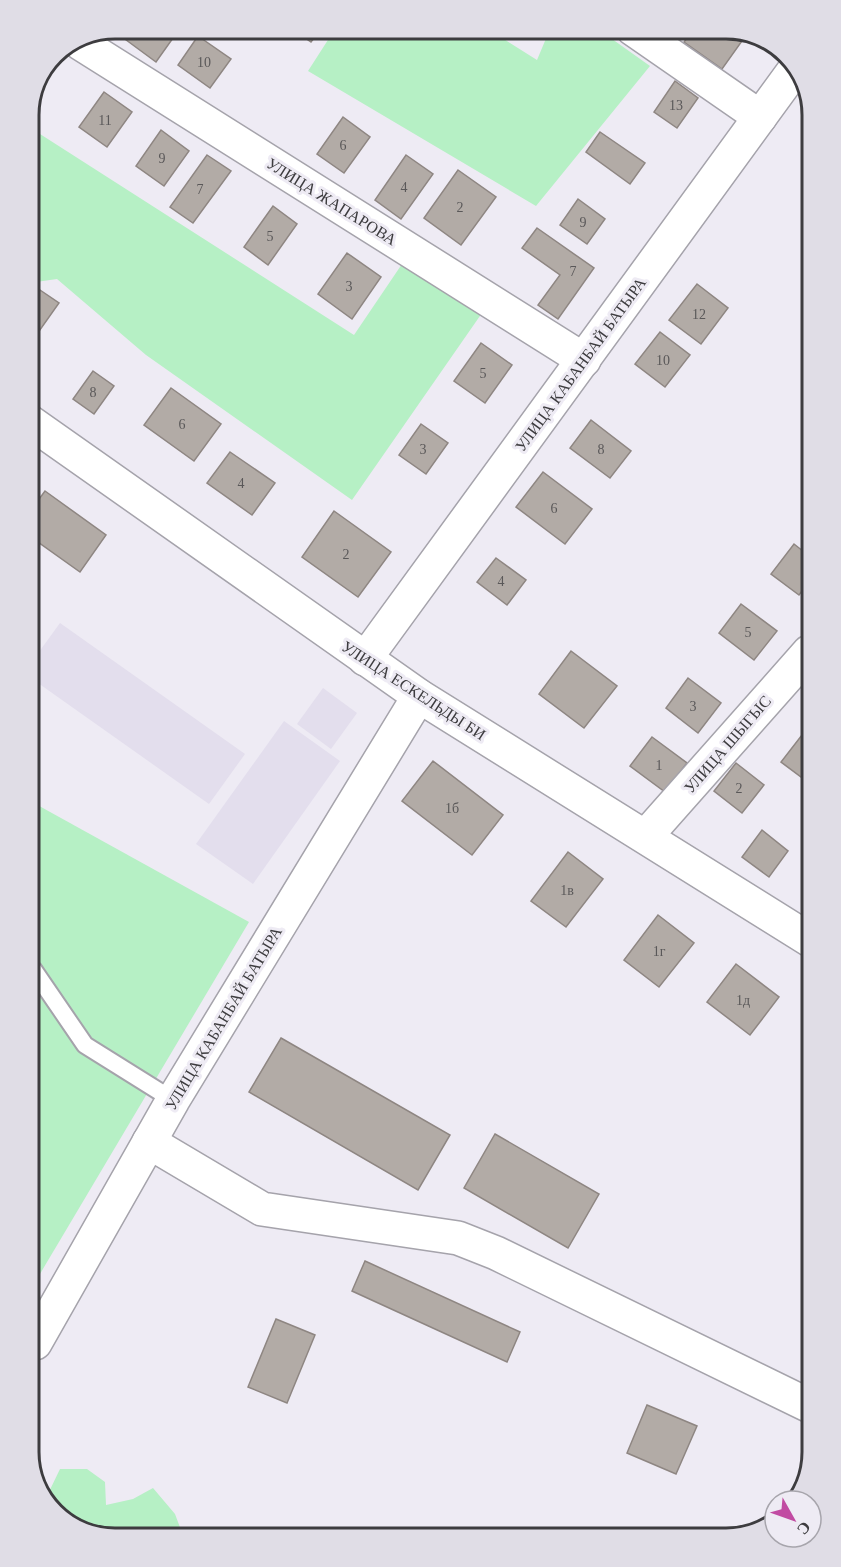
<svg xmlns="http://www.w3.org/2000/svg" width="841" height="1567" viewBox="0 0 841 1567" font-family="Georgia,serif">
	<rect width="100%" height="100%" fill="#eeebf4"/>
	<g fill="#e3deed">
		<polygon points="60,623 245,754 209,804 31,678 31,663"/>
		<polygon points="323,688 357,713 331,749 297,724"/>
		<polygon points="284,721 340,761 253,884 196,844"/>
	</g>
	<g fill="#b6f0c5">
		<polygon points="335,29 488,29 537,60 550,29 598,29 650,66 536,206 308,71"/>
		<polygon points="40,134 354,335 402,264 482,313 352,500 146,355 57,279 29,283 29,146"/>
		<polygon points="32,802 249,922 34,1284"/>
		<polygon points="60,1469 87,1469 105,1482 106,1505 133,1499 153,1488 175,1514 184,1538 110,1538 67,1524 46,1498"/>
	</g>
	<g fill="#b2aba6" stroke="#8e8682" stroke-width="1.5">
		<polygon points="123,29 174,29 178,31 156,62 118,34"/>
		<polygon points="292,29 321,29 311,42"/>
		<polygon points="694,29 732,29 747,34 722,69 684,42"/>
		<polygon points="198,36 231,59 210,88 178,65"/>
		<polygon points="675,81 698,98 677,128 654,112"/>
		<polygon points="104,92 132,112 107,147 79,127"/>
		<polygon points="343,117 370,137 344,173 317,154"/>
		<polygon points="161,130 189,151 164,186 136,166"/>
		<polygon points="600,132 645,163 630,184 586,152"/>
		<polygon points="207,155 231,171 193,223 170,207"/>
		<polygon points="406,155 433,174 401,219 375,200"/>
		<polygon points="458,170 496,197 461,245 424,218"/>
		<polygon points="578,199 605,219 587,244 560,225"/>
		<polygon points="273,206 297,224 268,265 244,247"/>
		<polygon points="537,228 594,268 558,319 538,305 560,275 522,248"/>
		<polygon points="347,253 381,277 352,319 318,294"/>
		<polygon points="697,284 728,308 701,344 669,320"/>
		<polygon points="40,290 59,303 30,344 30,304"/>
		<polygon points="660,332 690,355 665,387 635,364"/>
		<polygon points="481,343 512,365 485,403 454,381"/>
		<polygon points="93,371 114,386 94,414 73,399"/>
		<polygon points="171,388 221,424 194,461 144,425"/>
		<polygon points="591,420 631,451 610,478 570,448"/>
		<polygon points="421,424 448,443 426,474 399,455"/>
		<polygon points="230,452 275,483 252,515 207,483"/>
		<polygon points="543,472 592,509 565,544 516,507"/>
		<polygon points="45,491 106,535 80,572 31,537 31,510"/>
		<polygon points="334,511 391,552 358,597 302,557"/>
		<polygon points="794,544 808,555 808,583 799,595 771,574"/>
		<polygon points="496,558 526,580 507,605 477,582"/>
		<polygon points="741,604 777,631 754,660 719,633"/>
		<polygon points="571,651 617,686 584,728 539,694"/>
		<polygon points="688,678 721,703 698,733 666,708"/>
		<polygon points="809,726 809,783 781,762"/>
		<polygon points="652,737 687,763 665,792 630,766"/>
		<polygon points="433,761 503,815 472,855 402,801"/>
		<polygon points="736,763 764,785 742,813 714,791"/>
		<polygon points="762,830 788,851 769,877 742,857"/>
		<polygon points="568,852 603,879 566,927 531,901"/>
		<polygon points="658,915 694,943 659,987 624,960"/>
		<polygon points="736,964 779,997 750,1035 707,1002"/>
		<polygon points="281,1038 450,1135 418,1190 249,1092"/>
		<polygon points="495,1134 599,1194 568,1248 464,1188"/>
		<polygon points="365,1261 520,1332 507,1362 352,1291"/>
		<polygon points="276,1319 315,1335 287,1403 248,1387"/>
		<polygon points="647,1405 697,1426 676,1474 627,1453"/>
	</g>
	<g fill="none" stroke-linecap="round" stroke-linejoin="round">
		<g stroke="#a5a3ab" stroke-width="20">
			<polyline id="lane" points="33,969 85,1045 173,1100"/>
		</g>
		<g stroke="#a5a3ab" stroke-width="36">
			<g id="street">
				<polyline points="633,29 760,117"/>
				<polyline points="80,43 584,360"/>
				<polyline points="365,659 795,69"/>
				<polyline points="646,836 809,652"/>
				<polyline points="149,1142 262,1209 458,1238 496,1253 812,1407"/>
				<polyline points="35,1343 173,1100 419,696"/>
			</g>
		</g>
		<g stroke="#a5a3ab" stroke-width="36">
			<polyline id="secondary" points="30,422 419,696 810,940"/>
		</g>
		<use href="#lane" stroke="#fff" stroke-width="16"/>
		<use href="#street" stroke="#fff" stroke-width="33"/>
		<use href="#secondary" stroke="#fff" stroke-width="33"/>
	</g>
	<g text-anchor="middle" stroke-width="6" stroke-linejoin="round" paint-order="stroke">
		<g font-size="14" fill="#5a5859">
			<text x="204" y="67">10</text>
			<text x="676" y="110">13</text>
			<text x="105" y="125">11</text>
			<text x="343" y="150">6</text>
			<text x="162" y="163">9</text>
			<text x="404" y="192">4</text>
			<text x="200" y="194">7</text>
			<text x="460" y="212">2</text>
			<text x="583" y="227">9</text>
			<text x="270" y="241">5</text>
			<text x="573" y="276">7</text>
			<text x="349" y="291">3</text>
			<text x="699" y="319">12</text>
			<text x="663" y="365">10</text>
			<text x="483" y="378">5</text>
			<text x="93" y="397">8</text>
			<text x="182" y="429">6</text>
			<text x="423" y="454">3</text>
			<text x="601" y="454">8</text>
			<text x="241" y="488">4</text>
			<text x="554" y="513">6</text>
			<text x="346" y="559">2</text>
			<text x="501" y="586">4</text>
			<text x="748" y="637">5</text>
			<text x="693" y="711">3</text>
			<text x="659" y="770">1</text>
			<text x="739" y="793">2</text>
			<text x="452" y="813">1б</text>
			<text x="567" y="895">1в</text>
			<text x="659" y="956">1г</text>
			<text x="743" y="1005">1д</text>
		</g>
		<g font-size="16" fill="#3d3c3f" stroke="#eeebf4">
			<text transform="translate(332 201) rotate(32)" y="6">УЛИЦА ЖАПАРОВА</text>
			<text transform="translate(580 364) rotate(-54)" y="6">УЛИЦА КАБАНБАЙ БАТЫРА</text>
			<text transform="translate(414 690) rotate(33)" y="6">УЛИЦА ЕСКЕЛЬДЫ БИ</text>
			<text transform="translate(727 744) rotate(-49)" y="6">УЛИЦА ШЫГЫС</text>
			<text transform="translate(223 1018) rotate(-59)" y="6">УЛИЦА КАБАНБАЙ БАТЫРА</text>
		</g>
	</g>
	<path d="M0 0H841V1567H0ZM115 39H726A76 76 0 0 1 802 115V1452A76 76 0 0 1 726 1528H115A76 76 0 0 1 39 1452V115A76 76 0 0 1 115 39Z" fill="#e0dde6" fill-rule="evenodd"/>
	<path fill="none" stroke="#3d3c3f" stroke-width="3" d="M115 39H726A76 76 0 0 1 802 115V1452A76 76 0 0 1 726 1528H115A76 76 0 0 1 39 1452V115A76 76 0 0 1 115 39Z"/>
	<g transform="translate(793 1519) rotate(130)"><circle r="28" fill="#eeebf4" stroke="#a7a5ac" stroke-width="1.5"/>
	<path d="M0-4.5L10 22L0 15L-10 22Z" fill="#c14ba2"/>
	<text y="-9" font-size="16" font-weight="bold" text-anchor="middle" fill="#3d3c3f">С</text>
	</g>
</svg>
